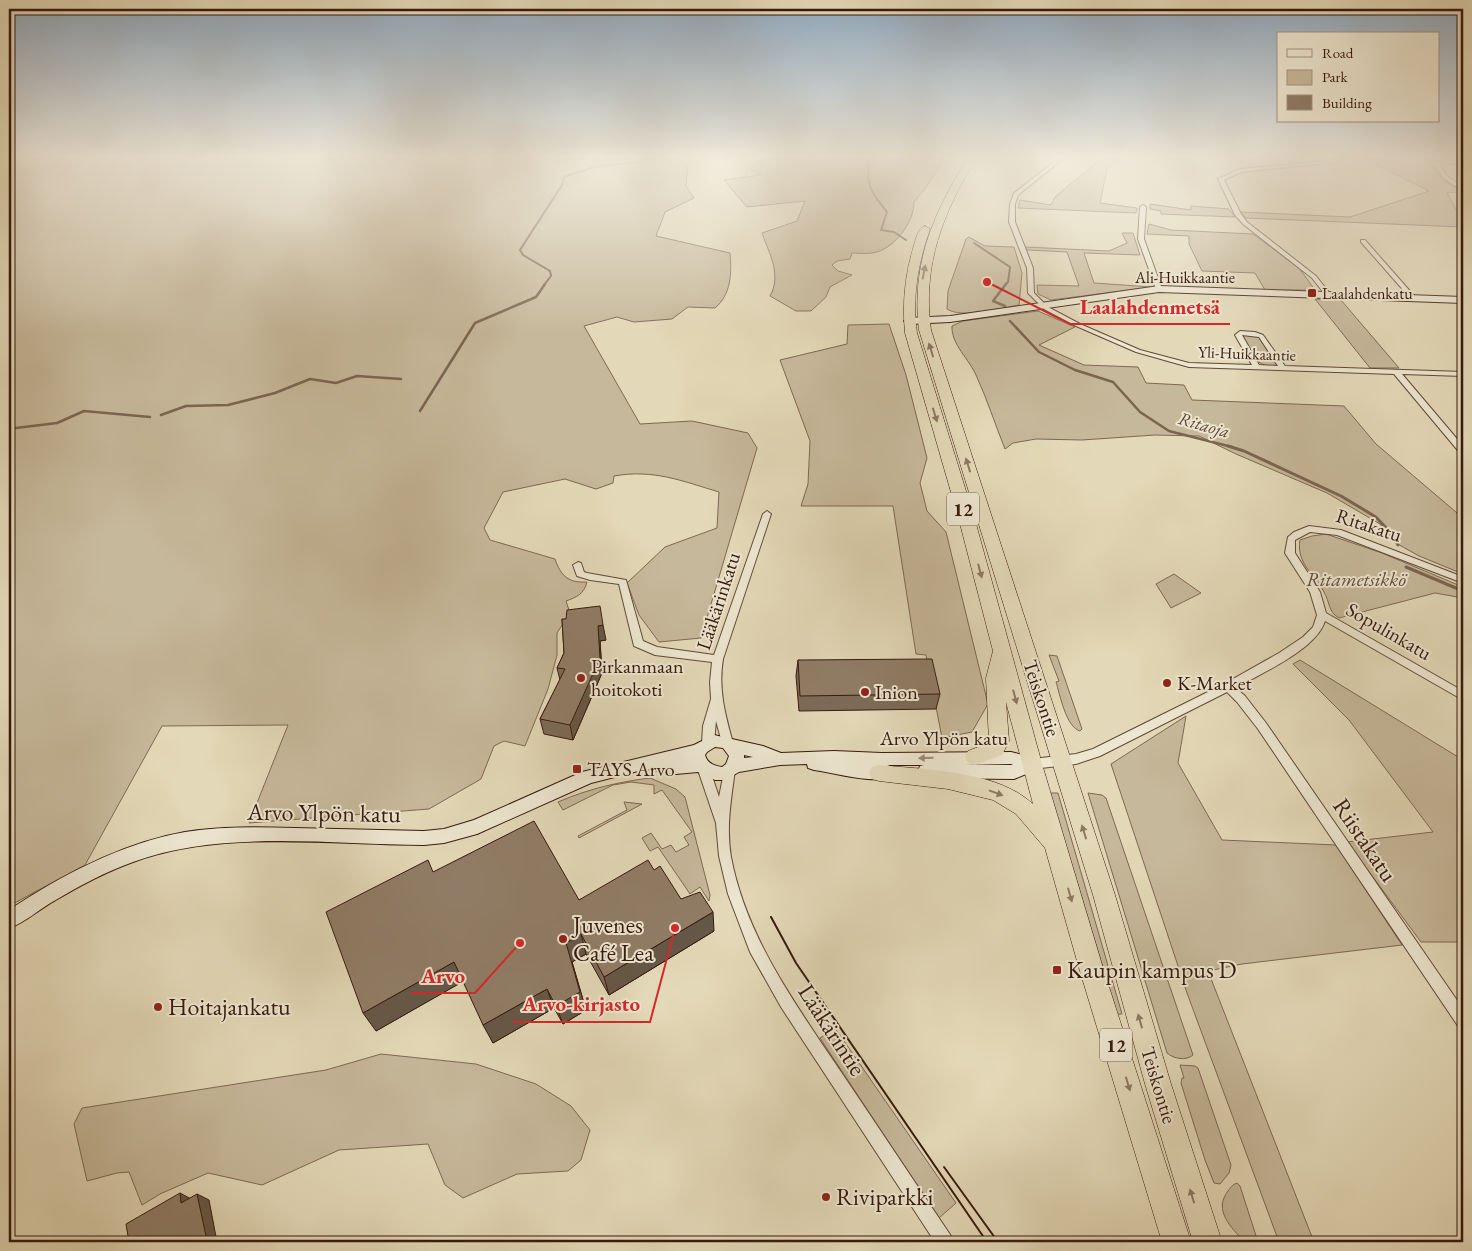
<svg xmlns="http://www.w3.org/2000/svg" width="1472" height="1251" viewBox="0 0 1472 1251" font-family="'EB Garamond',serif">
	<rect width="100%" height="100%" fill="#e3d8b7"/>
	<filter id="stains"><feTurbulence type="fractalNoise" baseFrequency=".004" numOctaves="4"/><feColorMatrix values="0 0 0 0 .2 0 0 0 0 .09 0 0 0 0 .02 0 0 0 .5 -.17"/></filter>
	<radialGradient id="worn" r=".72"><stop offset=".6" stop-color="#630" stop-opacity="0"/><stop offset="1" stop-color="#630" stop-opacity=".3"/></radialGradient>
	<g fill="#c6b89a" stroke="#7e6854">
		<path d="M9 158H672L688 163 686 186 694 198 665 212 656 236 730 253C732 273 731 295 715 308L688 307 672 319 634 322 617 317 584 326 640 424 692 421 748 433 757 448 701 638 659 642 639 615 627 583 665 547 717 528 719 492C682 481 654 469 614 476L613 483 596 489 565 479 503 492 484 528 490 540 555 559C561 576 568 583 587 582 584 594 577 597 566 601L570 613 557 633V655L548 689 525 746 504 741 494 746 481 779 429 809 249 823 288 725 162 726 85 865 9 906Z"/>
		<path d="M759 158H945L925 189 914 202C915 221 893 251 872 253 866 254 859 253 852 253L850 259 837 261 832 265 838 271 852 275 830 287 826 297 811 311H796L770 296C782 275 769 253 762 233L797 221 805 201 747 207 724 180 761 175 751 170Z"/>
		<polygon points="1102,158 1120,158 1107,169 1100,203 1137,208 1136,213 1018,208 1020,200 1051,205 1055,197"/>
		<polygon points="1363,158 1424,158 1427,160 1444,181 1463,192 1447,193 1457,211 1463,212 1463,227 1246,218 1241,212 1350,217 1429,191"/>
		<polygon points="1150,204 1191,210 1191,206 1229,209 1235,217 1161,214 1161,211 1150,209"/>
		<polygon points="1149,224 1171,230 1253,234 1299,268 1315,290 1265,290 1255,273 1202,271 1189,244 1189,236 1147,234"/>
		<polygon points="1122,233 1133,233 1140,255 1084,253 1094,283 1152,287 1051,300 1038,294 1037,285 1079,286 1067,252 1027,250 1025,247 1109,251 1127,243"/>
		<path d="M969 237 985 246 1014 247 1022 273 1019 305C1001 308 962 319 947 309L948 291 966 239Z"/>
		<polygon points="1315,299 1341,300 1399,368 1370,368"/>
		<path d="M1038 311 1075 327 1039 345 1084 365 1138 367 1146 383 1184 385 1192 400 1344 406 1376 444 1463 518V574L1419 556 1394 542 1380 524 1327 493 1236 454 1199 436 1155 435 1082 440 1036 439 1013 443 1005 449C995 424 987 399 976 375 969 359 951 344 952 326L963 321Z"/>
		<polygon points="889,324 906,375 927,458 920,483 927,511 946,532 988,704 972,732 942,738 926,655 916,654 893,506 801,506 808,484 810,441 780,360 847,344 848,325"/>
		<path d="M1242 335 1258 336 1277 365C1259 371 1245 350 1242 335Z"/>
		<path d="M1326 534 1382 553 1463 587V598L1435 593 1339 618C1328 612 1330 602 1324 592 1314 574 1296 563 1300 540L1312 536Z"/>
		<polygon points="1174,574 1201,593 1171,608 1156,584"/>
		<path d="M1049 655 1057 656 1082 729 1080 731C1066 727 1060 695 1056 682L1059 681Z"/>
		<polygon points="1300,660 1463,760 1463,942 1421,942 1347,842 1433,832 1349,720 1293,664"/>
		<polygon points="1186,716 1178,763 1222,840 1336,845 1402,945 1242,964 1208,971 1314,1242 1279,1242 1187,993 1111,764"/>
		<path d="M650 778 676 789 685 797 710 895 709 901 700 887 690 894 658 847 650 851 642 838 651 833 662 849 671 845 676 852 689 845 684 837 692 832 662 790 654 794V785L631 782 613 785 563 810 558 802C588 789 618 782 650 778Z"/>
		<polygon points="1050,793 1058,793 1122,1014 1117,1014"/>
		<path d="M1088 793 1102 795 1106 798 1193 1055C1186 1061 1174 1059 1167 1053Z"/>
		<polygon points="624,802 642,804 579,838 578,836 627,810"/>
		<polygon points="835,1028 956,1203 939,1218 820,1038"/>
		<polygon points="381,1054 476,1064 536,1084 571,1106 590,1130 581,1160 568,1171 517,1174 463,1198 445,1185 428,1144 339,1150 262,1185 208,1173 160,1194 142,1205 129,1172 117,1173 87,1181 74,1124 82,1108 326,1070"/>
		<polygon points="1180,1065 1195,1066 1198,1068 1231,1165 1229,1173 1220,1184 1214,1183 1205,1160 1181,1083 1182,1078 1184,1078"/>
		<path d="M1237 1183 1240 1186 1258 1242H1245C1231 1228 1213 1210 1228 1191 1231 1187 1232 1185 1237 1183Z"/>
	</g>
	<g fill="none" stroke-linecap="round" stroke-linejoin="round">
		<g stroke="#7b6551" stroke-width="2">
			<path d="M869 158C866 186 870 191 887 212L881 230 894 232 906 240"/>
			<polyline points="974,243 1010,267 1008,282 1005,285"/>
			<polyline points="544,285 551,276 550,271 523,255 520,250 562,185 564,177 594,167 645,161 647,158"/>
		</g>
		<g stroke="#7b6551" stroke-width="2.5">
			<polyline points="1005,306 993,301 1006,284"/>
			<polyline points="1010,321 1039,352 1075,370 1113,382 1140,412 1169,431 1232,447"/>
			<polyline points="420,411 475,323 536,297 545,284"/>
			<polyline points="161,415 186,406 228,405 275,393 310,379 336,383 357,376 401,379"/>
			<polyline points="9,431 16,428 57,423 84,411 150,417"/>
		</g>
		<g stroke="#7b6551" stroke-width="3">
			<polyline points="1228,446 1244,451 1341,496 1376,517 1389,531 1398,545"/>
			<polyline points="1406,567 1463,591"/>
		</g>
		<g stroke="#624938" stroke-width="2">
			<g id="street">
				<path d="M1059 158H1064L1018 195 1015 204V222L1033 268 1034 293 1048 307 1080 324 1140 350 1189 363 1252 365 1235 335 1240 331 1255 332 1263 335 1285 366 1463 372V376L1402 374 1463 446V453H1460L1394 374 1189 367 1136 352 1076 326 1044 309 1028 293 1027 268 1009 222 1010 204 1014 193ZM1242 335 1259 337 1278 366 1259 365Z"/>
				<polygon points="1325,158 1330,158 1338,162 1241,172 1224,180 1241,214 1247,222 1316,276 1332,296 1329,298 1327,297 1312,278 1243,224 1235,215 1218,179 1240,169 1329,161"/>
				<polygon points="1426,158 1431,158 1437,162 1463,160 1463,163 1440,165 1447,176 1463,187 1463,191 1443,178 1435,166"/>
				<polygon points="1143,205 1146,207 1144,239 1162,289 1159,291 1156,289 1138,239 1140,207"/>
				<polygon points="1361,240 1365,240 1416,298 1416,300 1412,300 1361,242"/>
				<path d="M767 511 771 514 723 659C718 689 725 714 733 743L731 746 727 748 723 746 716 721 714 743 712 746 708 748 704 746 702 743 703 726 711 699 710 682 712 662 655 655 634 646 619 584 590 580 577 576 573 565 578 562 581 563 584 572 587 573 626 580 643 641 657 647 714 655 763 514Z"/>
				<path d="M1309 526 1341 530 1463 577V583L1337 535 1310 532 1295 540V553L1320 592 1326 613 1463 691V700L1325 621C1316 650 1261 673 1236 688L1245 696 1266 723 1463 1009V1028L1458 1026 1258 729 1237 702 1227 692 1100 756 1076 764 1032 769 1028 767 1026 764 1028 761 1032 759 1076 754 1093 749 1224 684 1279 653 1303 637 1313 627 1317 615 1310 592 1285 553 1288 537 1294 532Z"/>
				<path d="M704 765 708 767 710 770 719 797 725 767 729 765 733 767 735 770C731 800 726 827 731 857 746 937 796 1005 841 1072 878 1127 914 1181 951 1236L953 1242H935L781 1007 750 952 728 894 719 856 716 823 698 770 700 767Z"/>
			</g>
		</g>
		<g stroke="#37190e" stroke-width="2">
			<g id="secondary">
				<polygon points="1159,286 1463,297 1463,303 1159,292 950,322 909,324 904,321 909,318 950,316"/>
				<path d="M714 735 763 746 781 753 834 751 882 753 1011 752 1038 759 1040 764 1038 769 1014 779 926 778 920 776 918 771 920 766 924 765H887L893 767 895 772 893 777C872 784 836 773 814 770L808 768 807 764 780 765 739 772 725 780H715L698 772 676 774 646 769 591 783 477 834 444 843 424 845C331 845 221 829 133 862 105 872 79 886 54 901 39 909 25 923 9 928V910C62 875 122 843 185 832 221 826 258 827 295 828 338 829 381 830 424 831L444 829 474 820 582 772 694 745ZM715 747 723 748 729 756 726 764 722 767C714 766 707 763 705 755L707 752ZM744 755 753 757 744 758ZM1011 764 1013 765H964Z"/>
			</g>
		</g>
		<g stroke="#37190e" stroke-width="1">
			<g id="highway">
				<path d="M968 158H976C943 214 922 264 931 330L1115 895 1171 1084 1222 1242H1193L1145 1084 1093 895 919 330C911 264 933 213 968 158Z"/>
				<path d="M925 226 930 229C918 263 912 297 917 333L975 520 1042 764 1103 968 1191 1242H1162L1079 968 1045 848 1016 814 993 800 948 789 879 781 872 779 869 773 872 767 879 765C927 770 996 770 1033 804L1006 702 1009 741 1002 755 975 765 968 763 965 757 968 751 988 743 989 741 986 678 993 651 959 520 905 333C902 303 905 274 914 245 916 238 918 228 925 226Z"/>
			</g>
		</g>
		<use href="#street" fill="#ede6d0" fill-rule="evenodd"/>
		<use href="#secondary" fill="#ede6d0" fill-rule="evenodd"/>
		<use href="#highway" fill="#e3d8b7" fill-rule="evenodd"/>
		<g stroke="#37190e" stroke-width="2">
			<polyline points="771,917 796,963 987,1242"/>
			<polyline points="944,1167 998,1242"/>
		</g>
	</g>
	<g fill="#7c6b58" stroke="#37190e">
		<polygon points="562,619 606,640 600,641 602,673 573,740 544,734 540,719 560,680 557,668 564,653"/>
		<polygon points="798,660 940,694 936,709 799,711 796,676"/>
		<polygon points="654,870 681,899 714,931 609,995 586,954 572,962 586,1010 563,1024 554,1008 493,1043 463,981 376,1031 434,872 579,900"/>
	</g>
	<g fill="#655747" stroke="#37190e">
		<polygon points="603,625 606,640 600,641 602,673 573,740 570,725 598,626"/>
		<polygon points="713,912 714,931 609,995 604,977"/>
		<polygon points="581,934 586,954 572,962 586,1010 563,1024 556,1006 566,943"/>
		<polygon points="454,962 464,981 376,1031 363,1013"/>
		<polygon points="547,989 554,1008 493,1043 483,1025"/>
		<polygon points="180,1193 191,1199 181,1203"/>
		<polygon points="197,1194 209,1200 217,1242 196,1242"/>
	</g>
	<g fill="#907c66" stroke="#37190e">
		<polygon points="600,606 603,625 598,626 600,658 570,725 540,719 565,669 557,668 564,653 562,619 566,619 567,610"/>
		<polygon points="932,659 940,694 800,696 798,660"/>
		<polygon points="534,821 579,900 648,860 654,870 660,866 681,899 700,892 713,912 604,977 581,934 566,943 580,992 556,1006 547,989 483,1025 454,962 363,1013 326,912 428,860 433,872"/>
		<polygon points="180,1193 181,1203 197,1194 206,1236 196,1242 129,1242 126,1224"/>
	</g>
	<defs><path id="oneway-solid" d="M-6-.8H1V-3.2L6.5 0L1 3.2V.8H-6Z" transform="scale(1.25)"/></defs>
	<g fill="#8d7862">
		<use href="#oneway-solid" transform="translate(924 272) rotate(-79)"/>
		<use href="#oneway-solid" transform="translate(931 350) rotate(-107)"/>
		<use href="#oneway-solid" transform="translate(935 415) rotate(73)"/>
		<use href="#oneway-solid" transform="translate(968 465) rotate(-107)"/>
		<use href="#oneway-solid" transform="translate(980 571) rotate(75)"/>
		<use href="#oneway-solid" transform="translate(1015 697) rotate(75)"/>
		<use href="#oneway-solid" transform="translate(996 793) rotate(20)"/>
		<use href="#oneway-solid" transform="translate(1084 832) rotate(-107)"/>
		<use href="#oneway-solid" transform="translate(1070 895) rotate(74)"/>
		<use href="#oneway-solid" transform="translate(1140 1021) rotate(-106)"/>
		<use href="#oneway-solid" transform="translate(1128 1084) rotate(73)"/>
		<use href="#oneway-solid" transform="translate(1192 1196) rotate(-107)"/>
	</g>
	<use fill="#9b8a79" href="#oneway-solid" transform="translate(926 758) rotate(179)"/>
	<linearGradient id="sky" x2="0" y2="1"><stop stop-color="#8fa8be"/><stop offset="0.47" stop-color="#f2eddf"/><stop offset="1" stop-color="#f2eddf" stop-opacity="0"/></linearGradient>
	<rect width="1472" height="333" fill="url(#sky)"/>
	<g fill="#8f2418" stroke="#ede6d0" stroke-width="2">
		<rect x="1307" y="288" width="10" height="10" rx="2.5"/>
		<circle cx="581" cy="678" r="5"/>
		<circle cx="1167" cy="683" r="5"/>
		<circle cx="865" cy="692" r="5"/>
		<rect x="572" y="764" width="10" height="10" rx="2.5"/>
		<circle cx="563" cy="939" r="5"/>
		<rect x="1052" y="965" width="10" height="10" rx="2.5"/>
		<circle cx="158" cy="1007" r="5"/>
		<circle cx="826" cy="1197" r="5"/>
	</g>
	<g text-anchor="middle" stroke-width="4" stroke-linejoin="round" paint-order="stroke">
		<g font-size="16" fill="#37190e" stroke="#ede6d0">
			<text x="1185" y="283">Ali-Huikkaantie</text>
			<text transform="translate(1247 353) rotate(2)" y="6">Yli-Huikkaantie</text>
		</g>
		<g font-size="16" fill="#37190e" stroke="#ede6d0" text-anchor="start">
			<text x="1322" y="299">Laalahdenkatu</text>
		</g>
		<g font-size="18" font-style="italic" fill="#5f4535" stroke="#ede6d0">
			<text transform="translate(1204 425) rotate(16)" y="6">Ritaoja</text>
		</g>
		<g fill="#ede6d0" stroke="#6e5648" stroke-width="1">
			<rect x="947" y="492.5" width="32" height="33" rx="4"/>
			<rect x="1100" y="1028.5" width="32" height="33" rx="4"/>
		</g>
		<g font-size="19" font-weight="bold" fill="#37190e">
			<text x="963" y="516">12</text>
			<text x="1116" y="1052">12</text>
		</g>
		<g font-size="20" fill="#37190e" stroke="#ede6d0">
			<text transform="translate(1369 525) rotate(18)" y="7">Ritakatu</text>
			<text transform="translate(718 601) rotate(-72)" y="7">Lääkärinkatu</text>
			<text transform="translate(1389 631) rotate(30)" y="7">Sopulinkatu</text>
			<text transform="translate(1042 698) rotate(72)" y="7">Teiskontie</text>
			<text x="944" y="745">Arvo Ylpön katu</text>
			<text transform="translate(1159 1085) rotate(73)" y="7">Teiskontie</text>
		</g>
		<g font-size="20" font-style="italic" fill="#624938" stroke="#ede6d0">
			<text x="1356" y="586">Ritametsikkö</text>
		</g>
		<g font-size="20" fill="#37190e" stroke="#ede6d0" text-anchor="start">
			<text x="591" y="673">Pirkanmaan<tspan x="591" dy="23">hoitokoti</tspan></text>
			<text x="1177" y="690">K-Market</text>
			<text x="875" y="699">Inion</text>
			<text x="587" y="776">TAYS Arvo</text>
		</g>
		<g font-size="24" fill="#37190e" stroke="#ede6d0">
			<text transform="translate(324 813) rotate(1)" y="8">Arvo Ylpön katu</text>
			<text transform="translate(1365 840) rotate(56)" y="8">Riistakatu</text>
			<text transform="translate(832 1030) rotate(57)" y="8">Lääkärintie</text>
		</g>
		<g font-size="24" fill="#37190e" stroke="#ede6d0" text-anchor="start">
			<text x="573" y="933">Juvenes<tspan x="573" dy="28">Café Lea</tspan></text>
			<text x="1067" y="978">Kaupin kampus D</text>
			<text x="168" y="1015">Hoitajankatu</text>
			<text x="836" y="1205">Riviparkki</text>
		</g>
	</g>
	<path fill="none" stroke="#d62828" stroke-width="2" d="M987 282L1070 324H1230M520 943L475 993H411M675 928L650 1022H512"/>
	<g fill="#d62828" stroke="#ede6d0" stroke-width="2">
		<circle cx="987" cy="282" r="5"/>
		<circle cx="520" cy="943" r="5"/>
		<circle cx="675" cy="928" r="5"/>
	</g>
	<g font-size="21" text-anchor="middle" font-weight="bold" fill="#d62828" stroke="#ede6d0" stroke-width="4" stroke-linejoin="round" paint-order="stroke">
		<text x="1150" y="314">Laalahdenmetsä</text>
		<text x="443" y="983">Arvo</text>
		<text x="581" y="1011">Arvo-kirjasto</text>
	</g>
	<rect width="1472" height="1251" fill="none" stroke="#e3d8b7" stroke-width="30"/>
	<rect x="10" y="10" width="1452" height="1231" fill="none" stroke="#37190e" stroke-width="2.5"/>
	<rect x="15" y="15" width="1442" height="1221" fill="none" stroke="#37190e"/>
	<rect x="1277" y="32" width="162" height="90" fill="#ede6d0" stroke="#a49482"/>
	<rect x="1287" y="49" width="25" height="8" fill="#ede6d0" stroke="#a49482"/>
	<text x="1322" y="58" font-size="15" fill="#37190e">Road</text>
	<rect x="1287" y="70" width="25" height="15" fill="#c6b89a" stroke="#a49482"/>
	<text x="1322" y="82" font-size="15" fill="#37190e">Park</text>
	<rect x="1287" y="95" width="25" height="15" fill="#907c66" stroke="#a49482"/>
	<text x="1322" y="108" font-size="15" fill="#37190e">Building</text>
	<rect width="100%" height="100%" filter="url(#stains)"/>
	<rect width="100%" height="100%" fill="url(#worn)"/>
</svg>
